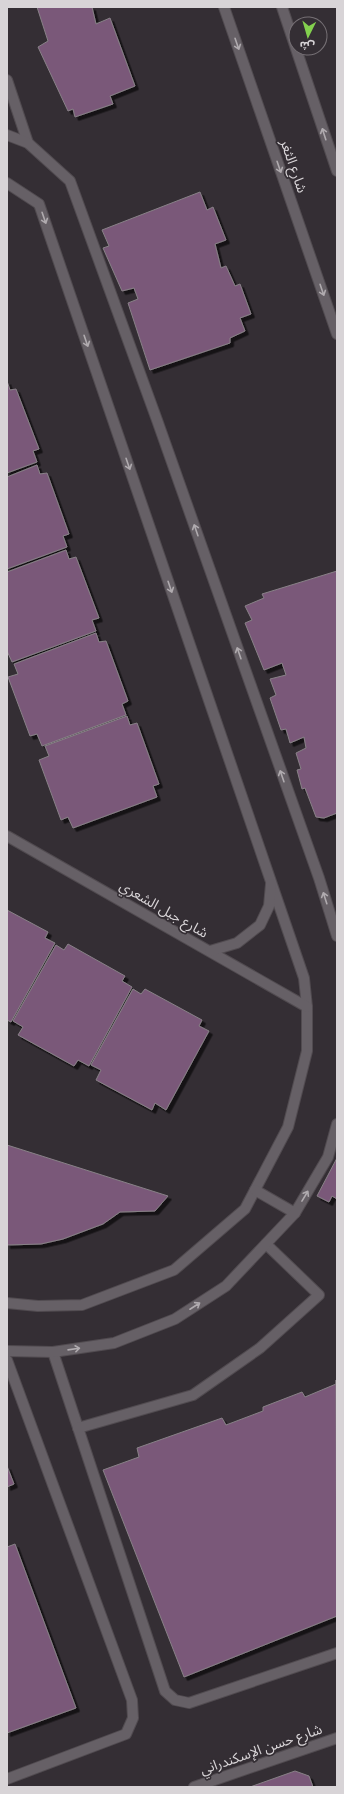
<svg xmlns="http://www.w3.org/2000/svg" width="344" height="1794" viewBox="0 0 344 1794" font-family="Overpass,'Noto Sans Arabic',sans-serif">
	<defs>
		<filter id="shadow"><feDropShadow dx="3.5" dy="3.5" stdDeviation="0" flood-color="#0009"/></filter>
	</defs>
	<rect width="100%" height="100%" fill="#342e34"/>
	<g fill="#7a5979" stroke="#888187" filter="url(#shadow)">
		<polygon points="37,7 92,7 96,24 110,18 135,86 110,96 113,104 75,117 73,109 68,111 38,47 48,41"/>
		<polygon points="200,192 207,210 213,207 226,240 215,244 221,268 226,266 235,286 240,284 251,314 240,318 245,331 230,338 230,343 150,370 128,303 138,299 134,288 122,291 103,248 109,246 102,230"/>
		<polygon points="7,381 10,390 16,389 39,449 33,451 37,462 7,473"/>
		<polygon points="37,465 40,474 47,473 69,534 63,536 67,547 7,569 7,477"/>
		<polygon points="66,550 69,559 76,557 99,618 92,620 96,631 12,662 7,651 7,572"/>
		<polygon points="337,571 337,813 324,818 316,817 305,788 302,789 297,770 301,769 296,753 306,748 304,737 290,743 286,729 281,730 270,698 276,695 270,679 286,675 282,663 264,670 245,623 252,620 245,606 264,598 262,594"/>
		<polygon points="96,633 99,642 106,641 128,701 122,704 126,715 42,746 37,734 30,736 8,677 18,674 14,664"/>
		<polygon points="127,716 130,725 137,723 159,784 153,786 157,797 73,828 68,817 61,820 39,760 49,756 45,746"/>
		<polygon points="7,910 48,932 45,938 55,943 11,1022 7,1020"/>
		<polygon points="68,944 125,976 122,981 132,987 89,1066 78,1060 74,1066 18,1035 23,1027 13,1021 56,945 64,950"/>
		<polygon points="133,989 141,994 145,989 202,1020 199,1026 209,1031 166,1110 155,1103 152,1110 96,1080 101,1070 91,1065"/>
		<polygon points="7,1145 168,1196 155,1211 120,1212 103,1224 63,1239 41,1244 7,1245"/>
		<polygon points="337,1158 337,1199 332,1196 329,1202 317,1196"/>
		<polygon points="336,1380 337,1616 184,1677 103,1470 139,1457 137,1448 222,1418 226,1425 263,1411 263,1407 302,1392 305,1397 336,1384"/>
		<polygon points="7,1466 14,1484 7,1487"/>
		<polygon points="15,1544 76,1708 7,1733 7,1547"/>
		<polygon points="295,1771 309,1776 313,1787 250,1787"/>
	</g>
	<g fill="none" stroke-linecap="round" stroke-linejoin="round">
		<g stroke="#514b50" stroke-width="12">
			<g id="service">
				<polyline points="53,1352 165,1691 175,1700 189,1703 337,1653"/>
				<polyline points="7,1360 132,1700 133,1718 126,1734 7,1779"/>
				<polyline points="78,1428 193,1395 260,1348 319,1295 266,1244"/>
			</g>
		</g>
		<g stroke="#514b50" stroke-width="12">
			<g id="minor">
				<polyline points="224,7 337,334"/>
				<polyline points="282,7 337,171"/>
				<polyline points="7,80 28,143"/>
				<polyline points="7,135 28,143 70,181 157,420 319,878 337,936"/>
				<polyline points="7,183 39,204 304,978 307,1007 307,1051 288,1127 245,1209 174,1270 82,1305 38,1306 7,1303"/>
				<polyline points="7,836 307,1007"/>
				<polyline points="210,951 237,943 260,925 269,906 271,884"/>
				<polyline points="255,1190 295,1213"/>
				<polyline points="7,1351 53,1352 114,1343 175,1319 226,1286 295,1213 328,1157 337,1124"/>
				<polyline points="194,1787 337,1738"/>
			</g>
		</g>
		<use href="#service" stroke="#666066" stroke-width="10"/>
		<use href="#minor" stroke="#666066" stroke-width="10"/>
	</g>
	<defs><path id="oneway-shaft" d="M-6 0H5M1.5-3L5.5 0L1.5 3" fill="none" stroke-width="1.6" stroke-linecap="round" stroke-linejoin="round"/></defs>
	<g stroke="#b0abaf">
		<use href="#oneway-shaft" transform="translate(237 44) rotate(71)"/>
		<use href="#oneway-shaft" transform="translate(324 134) rotate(-108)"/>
		<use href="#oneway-shaft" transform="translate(279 167) rotate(71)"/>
		<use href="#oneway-shaft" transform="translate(44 218) rotate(71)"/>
		<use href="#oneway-shaft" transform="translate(322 290) rotate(71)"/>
		<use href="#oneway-shaft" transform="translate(86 341) rotate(71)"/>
		<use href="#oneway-shaft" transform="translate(128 464) rotate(71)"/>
		<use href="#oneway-shaft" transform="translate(196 530) rotate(-109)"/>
		<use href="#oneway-shaft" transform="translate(170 587) rotate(71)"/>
		<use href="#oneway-shaft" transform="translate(239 653) rotate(-109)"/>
		<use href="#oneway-shaft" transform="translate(282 776) rotate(-109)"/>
		<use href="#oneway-shaft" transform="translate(325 898) rotate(-108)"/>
		<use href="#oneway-shaft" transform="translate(305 1196) rotate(-59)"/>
		<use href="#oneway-shaft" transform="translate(195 1306) rotate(-33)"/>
		<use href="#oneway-shaft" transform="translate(74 1349) rotate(-8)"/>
	</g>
	<g text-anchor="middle" stroke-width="3.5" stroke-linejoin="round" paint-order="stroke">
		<g font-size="14" fill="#d8d4d7" stroke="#342e34">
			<text transform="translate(294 166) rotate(71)" y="5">شارع الثغر</text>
			<text transform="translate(164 909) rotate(30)" y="5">شارع جبل الشعري</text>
			<text transform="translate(261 1749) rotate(-19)" y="5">شارع حسن الإسكندراني</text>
		</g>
	</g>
	<rect width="344" height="1794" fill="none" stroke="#d8d4d7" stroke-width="16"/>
	<g transform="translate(308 36) rotate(185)"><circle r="19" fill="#342e34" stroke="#767075"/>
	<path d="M0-3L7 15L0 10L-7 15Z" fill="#83d04e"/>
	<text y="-6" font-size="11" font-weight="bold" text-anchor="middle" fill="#d8d4d7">ش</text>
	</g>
</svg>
